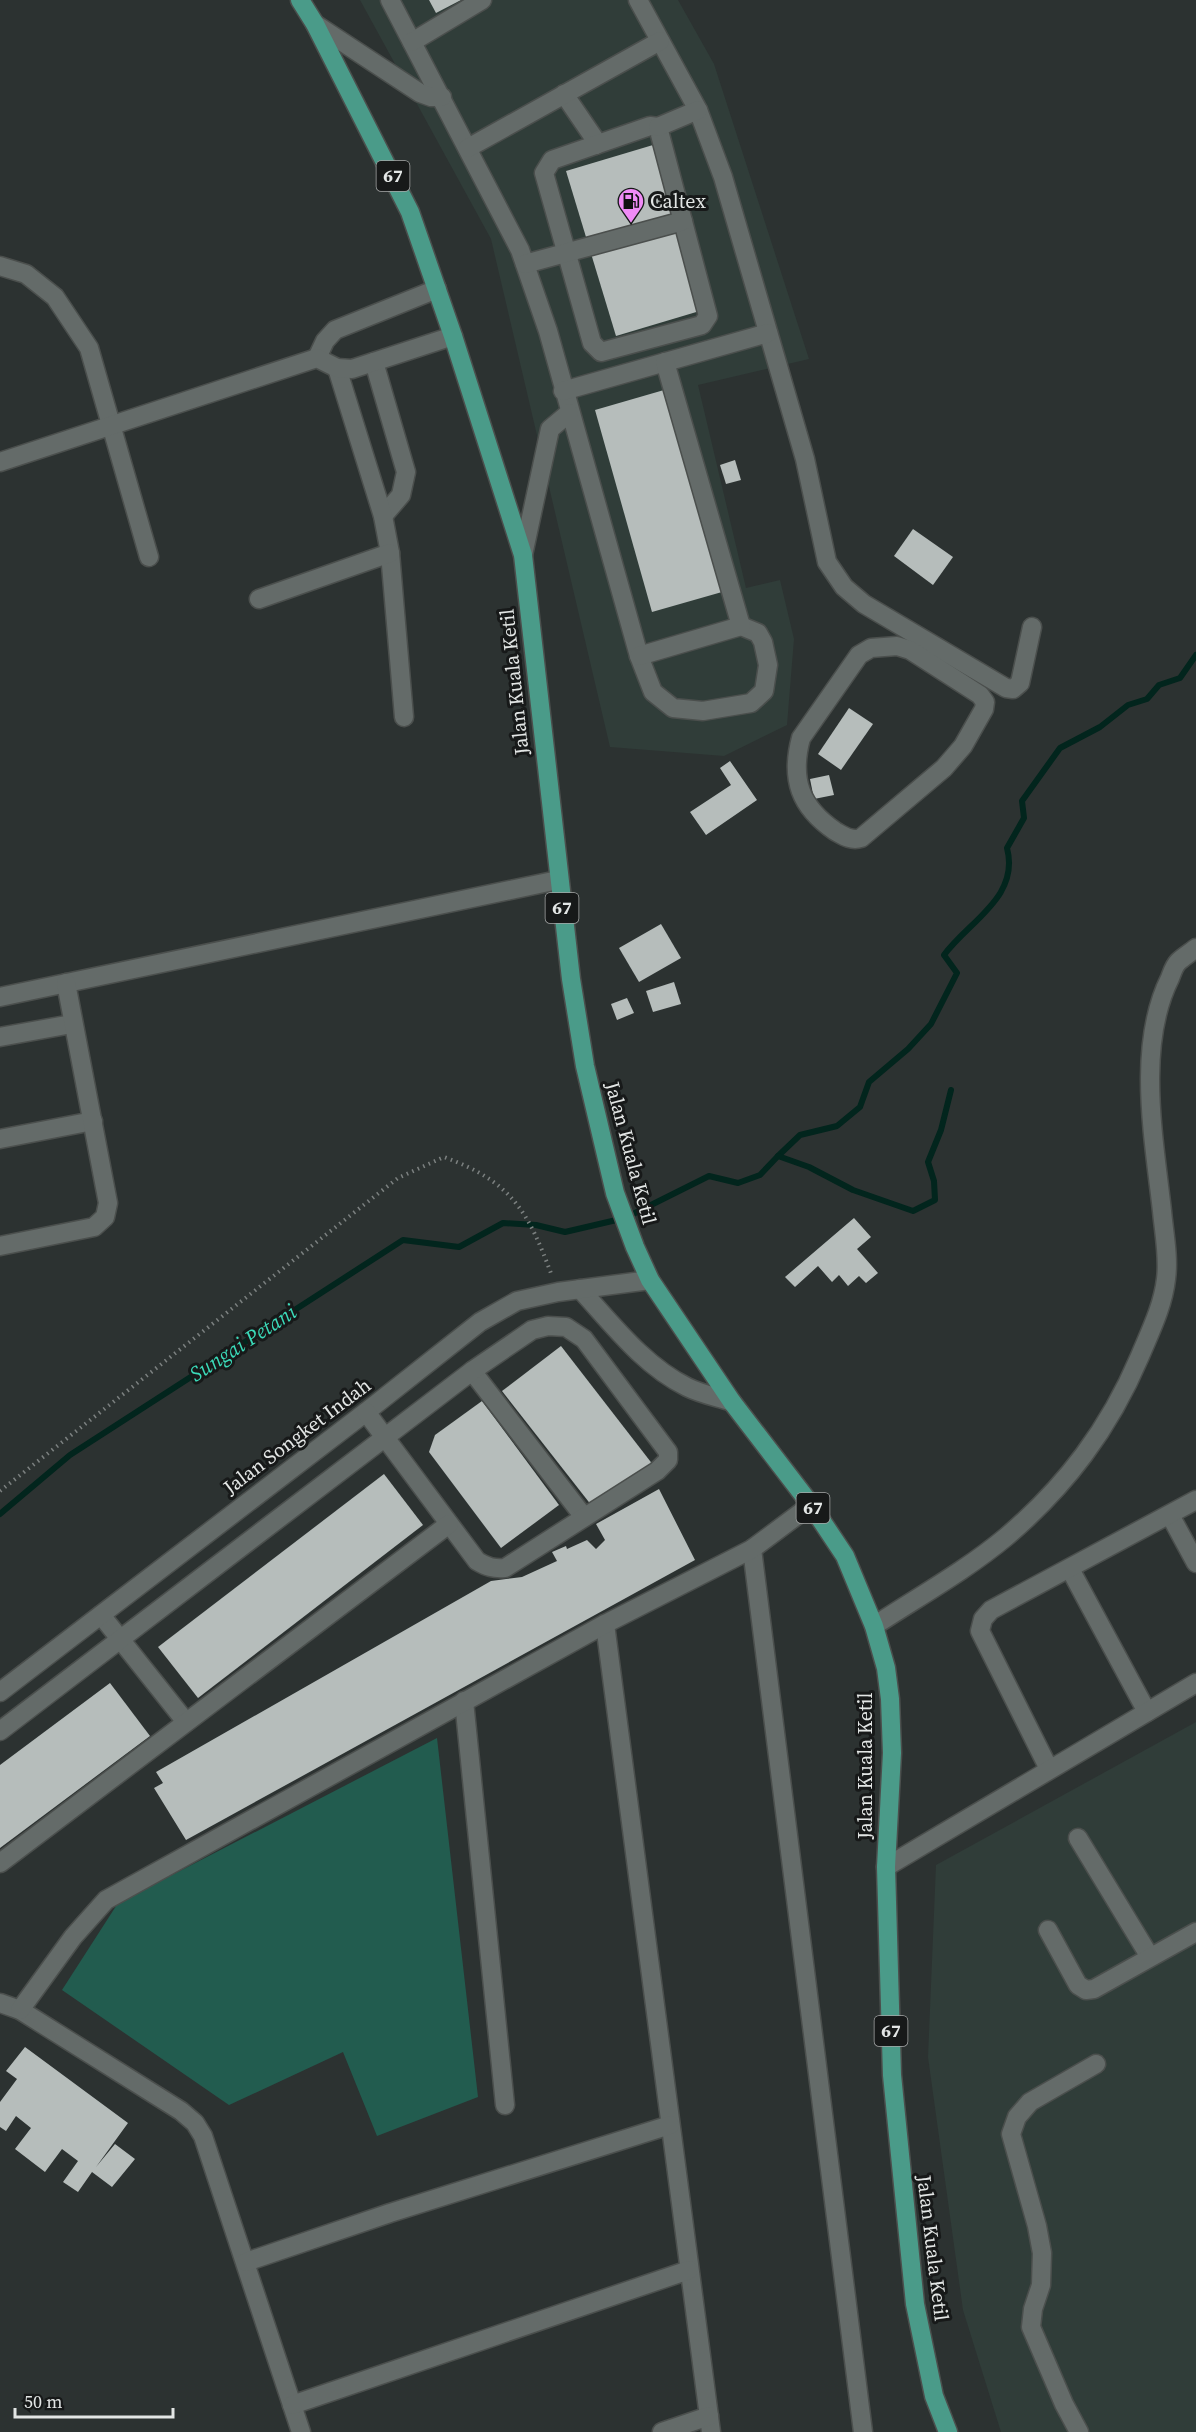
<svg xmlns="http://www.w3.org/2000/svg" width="1196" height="2432" viewBox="0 0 1196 2432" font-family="'Source Serif 4',serif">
	<rect width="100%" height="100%" fill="#2c3231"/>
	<g fill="#303d39">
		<polygon points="360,0 678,0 714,64 809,359 698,385 746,588 780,580 794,639 787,725 724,756 610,747 491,239"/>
		<polygon points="1196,1722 1196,2432 1001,2432 963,2310 928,2057 936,1865"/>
	</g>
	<polygon fill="#225c4f" points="437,1738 478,2097 377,2136 343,2052 229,2105 62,1990 118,1903"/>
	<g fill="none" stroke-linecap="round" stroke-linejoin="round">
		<g stroke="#02251d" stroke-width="6">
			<path d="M778 1156 800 1135 837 1126 860 1107 869 1082 908 1049 931 1024 957 973 944 955C969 921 1020 897 1007 848L1024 818 1022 801 1060 748 1100 727 1128 705 1147 699 1159 685 1180 678 1196 655"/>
			<polyline points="0,1514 70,1455 403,1240 459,1247 503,1223 536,1225 565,1232 625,1218 709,1176 738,1183 760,1175 778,1156 809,1167 853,1190 913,1211 935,1200 934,1181 928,1162 941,1130 951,1090"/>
		</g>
	</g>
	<g fill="#b6bdbb">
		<polygon points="429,0 461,0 436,13"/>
		<polygon points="653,145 703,310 616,336 566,171"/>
		<polygon points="664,390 722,592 652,612 595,410"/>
		<polygon points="735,460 741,480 726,484 720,465"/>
		<polygon points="913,529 953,557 933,585 894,556"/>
		<polygon points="849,708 873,724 841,770 818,754"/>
		<polygon points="730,761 757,800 706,835 690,812 731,785 720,768"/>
		<polygon points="829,775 834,795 814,799 810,779"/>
		<polygon points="661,924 681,958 639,982 619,948"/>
		<polygon points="674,982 681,1004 653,1012 646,991"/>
		<polygon points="627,998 634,1013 617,1020 611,1004"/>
		<polygon points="854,1218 871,1237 857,1249 878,1273 866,1283 859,1276 848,1286 839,1275 832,1282 818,1266 795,1287 785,1277"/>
		<polygon points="561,1346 657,1470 599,1515 502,1391"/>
		<polygon points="482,1401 559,1505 501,1548 429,1452 435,1435"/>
		<polygon points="384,1474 423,1525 198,1698 158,1647"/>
		<polygon points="659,1489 695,1560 186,1840 154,1788 163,1783 156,1772 491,1581 522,1577 557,1561 552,1552 566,1546 567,1549 587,1540 596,1549 605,1540 596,1524"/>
		<polygon points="110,1683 150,1736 0,1848 0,1765"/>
		<polygon points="25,2047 128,2123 96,2167 115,2144 135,2159 112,2187 92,2172 78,2192 63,2182 78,2161 62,2149 45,2172 15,2149 31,2128 16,2116 6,2131 0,2127 0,2102 17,2079 6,2071"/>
	</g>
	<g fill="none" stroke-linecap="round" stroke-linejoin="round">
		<g stroke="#4b4f4d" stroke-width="21">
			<g id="minor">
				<polyline points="390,0 520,250 548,331 639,656 653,692 673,708 703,711 751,703 764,691 768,665 763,642 758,633 741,626"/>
				<polyline points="638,0 698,110 723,177 805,459 827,562 844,587 864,604 1006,688 1013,689 1020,683 1032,627"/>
				<polyline points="315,24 420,93 431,97 442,97"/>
				<polyline points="412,42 482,0"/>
				<polyline points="564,94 594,138 596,145"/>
				<polygon points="650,126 658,127 708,316 702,325 601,352 592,343 544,173 552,160"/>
				<polyline points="658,127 698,110"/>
				<polyline points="468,148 660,41"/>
				<polyline points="525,264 683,221"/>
				<polyline points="0,266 26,274 55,297 89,348 149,557"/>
				<polyline points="317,358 325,341 335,330 437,289"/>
				<polyline points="374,362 406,472 401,495 383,516"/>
				<polyline points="337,368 383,516 390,553 404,717"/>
				<polyline points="563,391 768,333"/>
				<polyline points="0,462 317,358 337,368 352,369 453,336"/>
				<polyline points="523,555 550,429 569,413"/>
				<polyline points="259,599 390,553"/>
				<path d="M897 646 910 650 980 695 985 702 984 709 963 746 944 768 861 838C851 841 844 836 835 831 800 807 790 779 801 738L859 655 871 648Z"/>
				<polyline points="639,656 741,626 665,362"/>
				<polyline points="0,997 558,880"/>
				<polyline points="0,1037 72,1024"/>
				<polyline points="0,1139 93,1121"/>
				<polyline points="0,1246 94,1227 105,1217 108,1203 66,983"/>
				<path d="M580 1289C612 1324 644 1366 687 1387 701 1394 717 1397 732 1402"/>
				<polyline points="472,1371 584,1517"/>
				<polyline points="1170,1515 1196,1563"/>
				<polyline points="752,1549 863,2432"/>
				<polyline points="1070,1569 1147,1712"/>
				<polyline points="101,1615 186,1722"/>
				<polyline points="605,1624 711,2432"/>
				<path d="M874 1626C918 1597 965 1571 1006 1537 1066 1486 1109 1429 1140 1356 1150 1332 1163 1306 1166 1279 1169 1257 1164 1233 1162 1211 1154 1139 1136 1046 1170 978 1172 973 1174 966 1178 962 1183 957 1190 953 1196 948"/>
				<polyline points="0,1692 366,1412 480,1322 517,1301 558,1292 650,1280"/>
				<polyline points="464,1701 505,2105"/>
				<path d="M0 1731 472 1371 532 1330 548 1326 566 1327 584 1339 668 1452V1460L657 1471 505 1568C494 1569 487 1567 477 1561L366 1412"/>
				<polyline points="1049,1769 980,1631 983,1619 991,1610 1196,1500"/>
				<polyline points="1078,1838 1150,1957"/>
				<polyline points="0,1863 449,1524"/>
				<polyline points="886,1867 1196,1683"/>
				<polyline points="1048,1930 1078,1985 1086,1990 1094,1989 1196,1932"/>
				<polyline points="0,2003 20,2010 181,2111 195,2123 203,2136 301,2432"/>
				<polyline points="20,2010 73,1937 106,1900 605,1624 752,1549 811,1505"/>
				<polyline points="246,2262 390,2213 670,2125"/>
				<polyline points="292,2405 689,2270"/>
				<polyline points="662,2432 709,2416"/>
				<polyline points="1079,2432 1064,2404 1031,2327 1033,2309 1041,2285 1042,2253 1037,2226 1011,2134 1017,2117 1030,2102 1096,2064"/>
			</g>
		</g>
		<g stroke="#4b4f4d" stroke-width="21">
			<polyline id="major" points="300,0 315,24 410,212 453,336 523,555 571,979 585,1066 615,1193 635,1247 650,1280 732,1402 811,1505 845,1556 874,1626 886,1668 890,1699 892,1753 886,1867 892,2075 915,2304 934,2396 948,2432"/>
		</g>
		<path stroke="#7c8180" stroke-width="4" stroke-dasharray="1.5 4.5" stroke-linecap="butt" d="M0 1491 398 1178 444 1157C512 1182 528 1211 552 1276"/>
		<use href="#minor" stroke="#646b69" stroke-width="18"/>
		<use href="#major" stroke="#4a9b89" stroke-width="18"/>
	</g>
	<defs>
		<g id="fuel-pin" transform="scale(1.35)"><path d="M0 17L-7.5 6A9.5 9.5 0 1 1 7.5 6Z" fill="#f08bf6" stroke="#171919"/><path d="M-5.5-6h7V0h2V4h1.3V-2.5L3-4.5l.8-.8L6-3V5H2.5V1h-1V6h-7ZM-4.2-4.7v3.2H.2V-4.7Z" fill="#111"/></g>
	</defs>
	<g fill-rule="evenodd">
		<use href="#fuel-pin" x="631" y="201"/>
	</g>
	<g text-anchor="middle" stroke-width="6" stroke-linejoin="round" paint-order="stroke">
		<g fill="#171919" stroke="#a6a8a8" stroke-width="1.5">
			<rect x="376.5" y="161" width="33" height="30" rx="4.5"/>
			<rect x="545.5" y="893" width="33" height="30" rx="4.5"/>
			<rect x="796.5" y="1493" width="33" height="30" rx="4.5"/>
			<rect x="874.5" y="2016" width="33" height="30" rx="4.5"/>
		</g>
		<g font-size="18" font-weight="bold" fill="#e3e6e5">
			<text x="393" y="182">67</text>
			<text x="562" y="914">67</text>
			<text x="813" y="1514">67</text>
			<text x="891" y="2037">67</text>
		</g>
		<g font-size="20" fill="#e3e6e5" stroke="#171919" text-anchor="start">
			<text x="650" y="208">Caltex</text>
		</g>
		<g font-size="20" fill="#e3e6e5" stroke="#171919">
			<text transform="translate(514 682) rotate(-96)" y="7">Jalan Kuala Ketil</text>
			<text transform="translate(631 1153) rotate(75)" y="7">Jalan Kuala Ketil</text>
			<text transform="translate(297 1436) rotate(-37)" y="7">Jalan Songket Indah</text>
			<text transform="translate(865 1766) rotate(-90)" y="7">Jalan Kuala Ketil</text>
			<text transform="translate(933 2248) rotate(83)" y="7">Jalan Kuala Ketil</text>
		</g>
		<g font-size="21" font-style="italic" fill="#3bdab9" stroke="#171919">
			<text transform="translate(243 1343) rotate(-33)" y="7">Sungai Petani</text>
		</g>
	</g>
	<path d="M15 2408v9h158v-9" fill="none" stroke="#e3e6e5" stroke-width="3"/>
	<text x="24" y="2408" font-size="18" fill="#e3e6e5" stroke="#171919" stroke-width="4.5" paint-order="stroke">50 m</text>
</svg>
